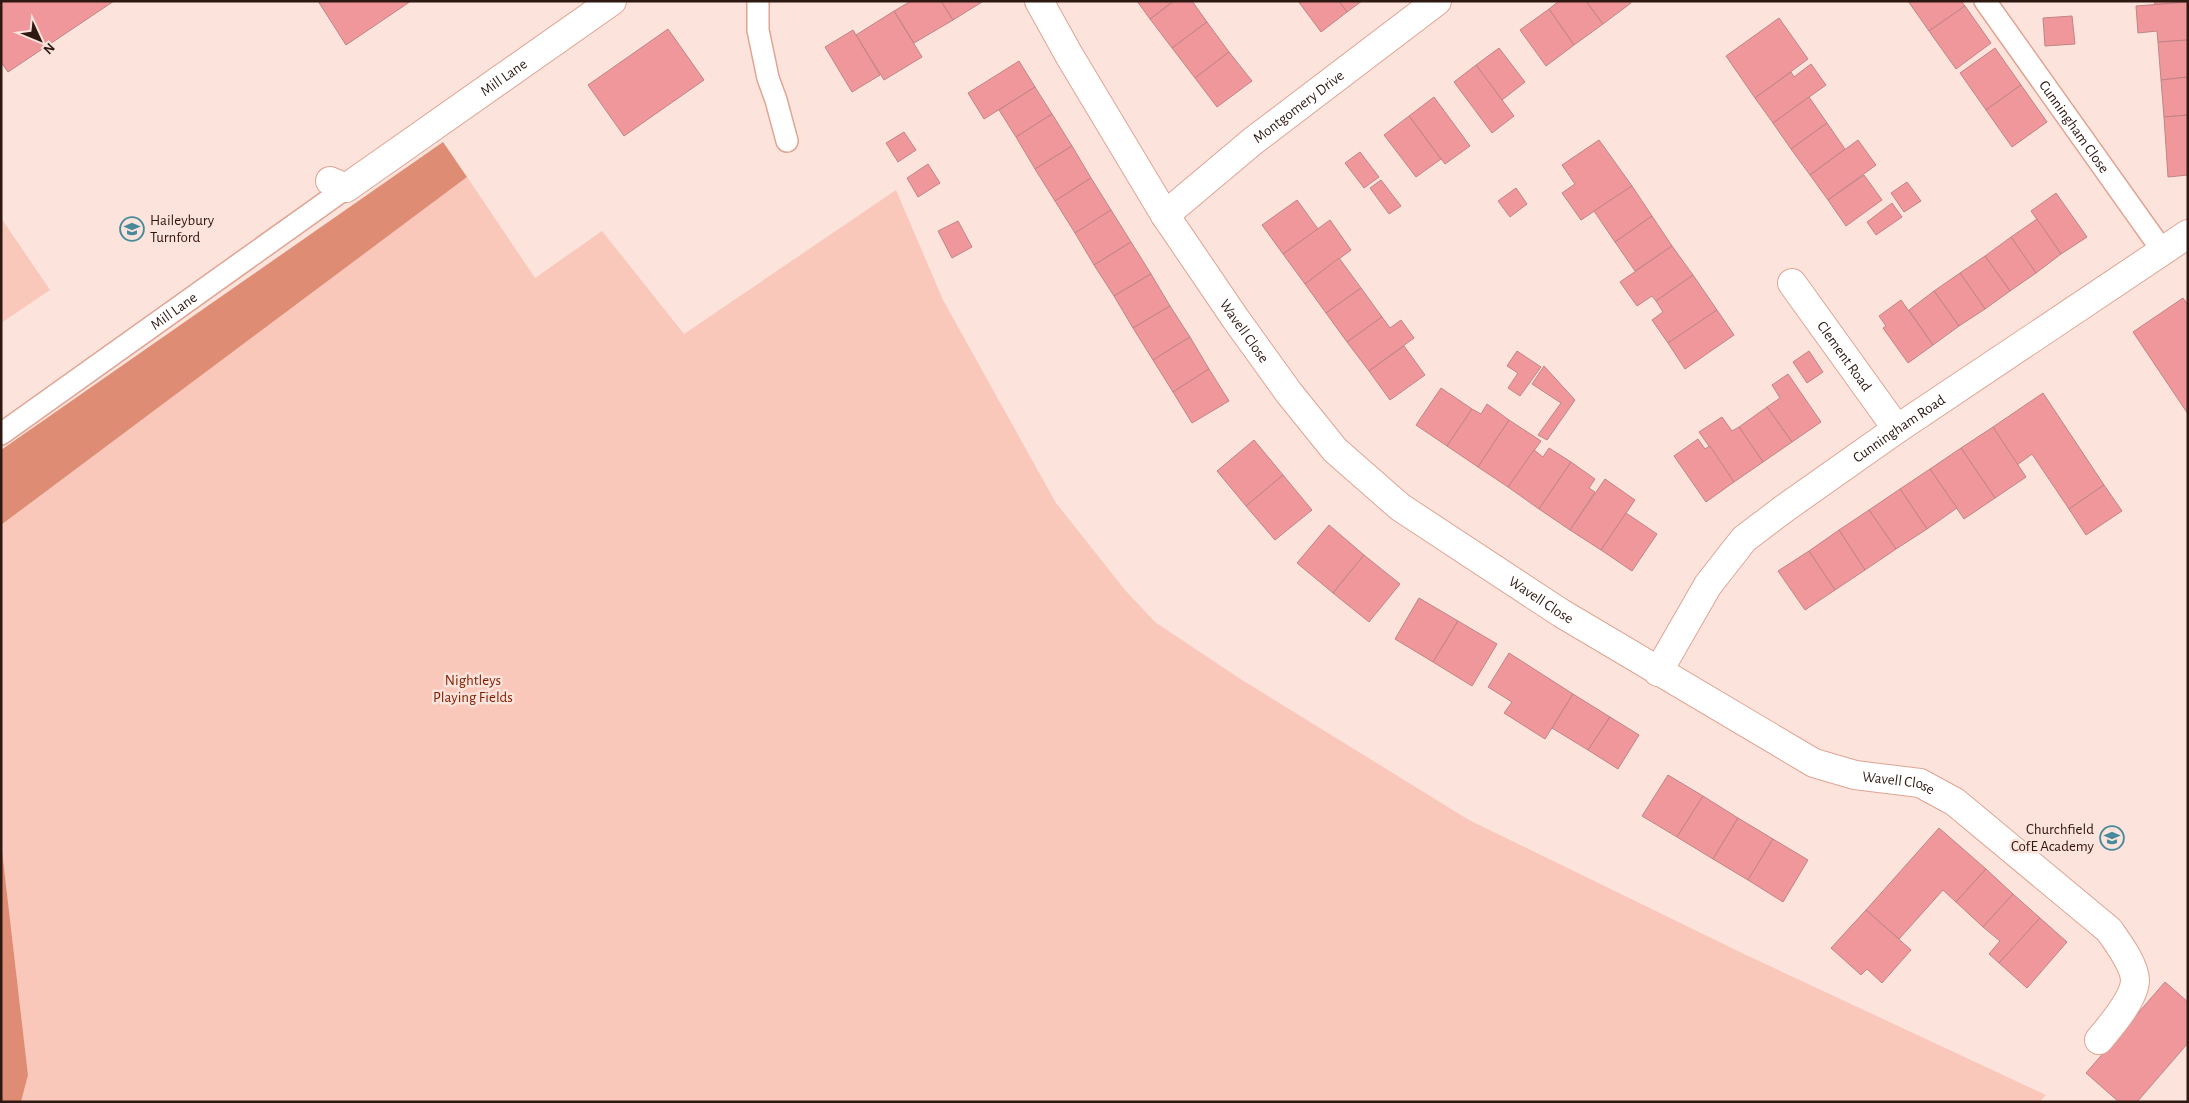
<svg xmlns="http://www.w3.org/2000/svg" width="2189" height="1103" viewBox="0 0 2189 1103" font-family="'Alegreya Sans',sans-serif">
	<rect width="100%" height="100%" fill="#fce3db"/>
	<g fill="#f9c8ba">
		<polygon points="467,177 535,278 602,231 684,334 896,190 943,300 1056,503 1125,590 1155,622 1242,680 1469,820 1746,955 2046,1095 2040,1102 21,1102 28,1075 1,842 1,525"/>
		<polygon points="1,218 50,290 1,323"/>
	</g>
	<g fill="#df8c74">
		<polygon points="443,142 467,177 1,525 1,450"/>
		<polygon points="1,842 28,1075 21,1102 1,1102"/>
	</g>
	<g fill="#f0979b" stroke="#c18486">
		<polygon points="1,1 114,1 8,72 1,62"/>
		<polygon points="318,1 411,1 346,45"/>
		<polygon points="911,1 941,1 953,20 914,43 894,11"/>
		<polygon points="941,1 982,1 982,2 953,20"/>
		<polygon points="1137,1 1174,1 1150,19"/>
		<polygon points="1174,1 1192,1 1207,22 1172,48 1150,19"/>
		<polygon points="1298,1 1339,1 1347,12 1321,32"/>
		<polygon points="1339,1 1362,1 1347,12"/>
		<polygon points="1559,1 1586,1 1603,24 1574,45 1549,9"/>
		<polygon points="1586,1 1630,1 1631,3 1603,24"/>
		<polygon points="1908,1 1961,1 1965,6 1929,31"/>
		<polygon points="2154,1 2188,1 2188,2 2155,5"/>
		<polygon points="2188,2 2188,40 2158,42 2157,31 2138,33 2136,6"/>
		<polygon points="1965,6 1991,43 1956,69 1929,31"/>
		<polygon points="1549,9 1574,45 1546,66 1520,30"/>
		<polygon points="894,11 922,57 884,80 856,35"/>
		<polygon points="2072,16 2075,44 2045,46 2043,18"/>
		<polygon points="1779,18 1808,59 1755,98 1726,56"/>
		<polygon points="1207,22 1229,52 1195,78 1172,48"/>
		<polygon points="668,29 704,80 624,136 588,85"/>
		<polygon points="853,30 880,75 852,92 825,47"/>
		<polygon points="2188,40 2188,77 2161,80 2158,42"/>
		<polygon points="1499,48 1525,82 1502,100 1476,65"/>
		<polygon points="1995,48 2021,85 1986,110 1960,73"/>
		<polygon points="1229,52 1252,81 1217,107 1195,78"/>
		<polygon points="1019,61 1035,87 984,119 968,93"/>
		<polygon points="1811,64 1826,85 1773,123 1755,98 1791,72 1794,77"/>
		<polygon points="1476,65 1514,116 1492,133 1454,82"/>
		<polygon points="2188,77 2188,115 2164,117 2161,80"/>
		<polygon points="2021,85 2047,122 2012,147 1986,110"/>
		<polygon points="1035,87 1052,114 1016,137 999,110"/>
		<polygon points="1434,97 1470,146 1445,164 1409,116"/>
		<polygon points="1809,97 1827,123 1791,149 1773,123"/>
		<polygon points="1052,114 1072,146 1035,169 1016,137"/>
		<polygon points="2188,115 2188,175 2168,177 2164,117"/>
		<polygon points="1409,116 1441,159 1416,177 1384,135"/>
		<polygon points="1827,123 1845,149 1810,175 1791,149"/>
		<polygon points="904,132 916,150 898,162 886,143"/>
		<polygon points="1599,140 1632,186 1581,220 1562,193 1575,184 1562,165"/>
		<polygon points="1858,140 1876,165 1828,200 1810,175"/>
		<polygon points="1072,146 1091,178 1055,201 1035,169"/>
		<polygon points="1360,152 1379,177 1364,188 1345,163"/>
		<polygon points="928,164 940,183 918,197 907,178"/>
		<polygon points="1864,175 1882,200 1846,226 1828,200"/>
		<polygon points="1091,178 1111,210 1075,233 1055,201"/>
		<polygon points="1381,180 1401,206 1389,214 1370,188"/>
		<polygon points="1907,182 1921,201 1904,212 1891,193"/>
		<polygon points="1632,186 1652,216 1615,242 1594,211"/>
		<polygon points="1516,188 1527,204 1510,217 1498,201"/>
		<polygon points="2056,193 2087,237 2061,254 2031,211"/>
		<polygon points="1297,200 1318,229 1283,254 1262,225"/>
		<polygon points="1892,203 1902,217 1876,235 1867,222"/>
		<polygon points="1111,210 1131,242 1094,265 1075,233"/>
		<polygon points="1652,216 1672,246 1635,271 1615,242"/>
		<polygon points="2037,219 2061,254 2036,273 2011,237"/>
		<polygon points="1330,220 1351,250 1305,284 1283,254"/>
		<polygon points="958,221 972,247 952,258 938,231"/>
		<polygon points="2011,237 2036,273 2010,291 1985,256"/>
		<polygon points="1131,242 1151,274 1114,296 1094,265"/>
		<polygon points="1672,246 1693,275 1656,301 1652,296 1637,306 1620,282"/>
		<polygon points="1985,256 2010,291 1985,309 1960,273"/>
		<polygon points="1339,258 1361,288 1326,313 1305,284"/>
		<polygon points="1960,273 1985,309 1959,326 1934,291"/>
		<polygon points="1151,274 1170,306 1133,328 1114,296"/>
		<polygon points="1693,275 1717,310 1668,343 1652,320 1663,312 1656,301"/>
		<polygon points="1361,288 1382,317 1347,342 1326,313"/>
		<polygon points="1934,291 1959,326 1933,345 1909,310"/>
		<polygon points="2183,298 2188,305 2188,414 2133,332"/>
		<polygon points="1901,300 1933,345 1908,363 1883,328 1886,326 1879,316"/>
		<polygon points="1170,306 1190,337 1153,360 1133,328"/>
		<polygon points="1717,310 1734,335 1685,369 1668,343"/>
		<polygon points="1382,317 1390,328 1401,320 1414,338 1369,371 1347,342"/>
		<polygon points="1190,337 1209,369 1173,392 1153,360"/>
		<polygon points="1404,346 1425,375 1390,400 1369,371"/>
		<polygon points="1517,351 1541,367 1520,396 1508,388 1518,373 1507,366"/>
		<polygon points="1809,351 1823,372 1807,383 1793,362"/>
		<polygon points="1544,366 1575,400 1547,440 1538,435 1561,403 1532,384"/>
		<polygon points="1209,369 1229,401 1192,423 1173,392"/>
		<polygon points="1788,374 1821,422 1792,442 1767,407 1780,398 1772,385"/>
		<polygon points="1441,388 1472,409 1447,446 1416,425"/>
		<polygon points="2043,393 2104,485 2069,509 2032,454 2017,465 1993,427"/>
		<polygon points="1487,404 1509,420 1478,467 1447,446 1472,409 1481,414"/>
		<polygon points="1767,407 1792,442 1763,462 1739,427"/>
		<polygon points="1722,417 1732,431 1739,427 1763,462 1734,482 1699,432"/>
		<polygon points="1509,420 1541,441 1508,487 1478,467"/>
		<polygon points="1993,427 2026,477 1995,498 1961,448"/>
		<polygon points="1698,439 1705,449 1710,446 1734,482 1706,502 1674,456"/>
		<polygon points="1254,440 1283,475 1246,506 1217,471"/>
		<polygon points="1549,448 1571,462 1539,509 1508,487 1534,450 1543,457"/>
		<polygon points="1961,448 1995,498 1964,519 1930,469"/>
		<polygon points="1571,462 1595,479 1589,488 1595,492 1570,530 1539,509"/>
		<polygon points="1930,469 1957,508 1927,529 1900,489"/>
		<polygon points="1283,475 1312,510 1275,540 1246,506"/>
		<polygon points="1605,479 1635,500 1601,550 1570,530"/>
		<polygon points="2104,485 2122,511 2086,535 2069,509"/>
		<polygon points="1900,489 1927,529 1896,549 1869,510"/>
		<polygon points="1869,510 1896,549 1865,570 1839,530"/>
		<polygon points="1626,513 1657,534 1632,571 1601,550"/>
		<polygon points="1329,525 1364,555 1333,593 1297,563"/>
		<polygon points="1839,530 1865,570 1835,590 1809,551"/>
		<polygon points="1809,551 1835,590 1805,610 1778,571"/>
		<polygon points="1364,555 1400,584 1369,622 1333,593"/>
		<polygon points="1419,598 1458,621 1433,662 1395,639"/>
		<polygon points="1458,621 1497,644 1472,686 1433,662"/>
		<polygon points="1509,653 1573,694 1545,739 1504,713 1512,702 1488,687"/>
		<polygon points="1573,694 1610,717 1588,750 1552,728"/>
		<polygon points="1610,717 1639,735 1618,769 1588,750"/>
		<polygon points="1668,775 1703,796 1677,837 1642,816"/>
		<polygon points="1703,796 1738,818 1713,859 1677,837"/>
		<polygon points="1738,818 1773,839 1748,880 1713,859"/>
		<polygon points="1939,828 1986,869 1956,902 1943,890 1899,939 1866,910"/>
		<polygon points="1773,839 1808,860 1783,902 1748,880"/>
		<polygon points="1986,869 2013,894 1983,927 1956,902"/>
		<polygon points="2013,894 2040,918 1999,963 1989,954 2000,941 1983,927"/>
		<polygon points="1866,910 1911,950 1882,983 1867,969 1861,975 1831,948"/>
		<polygon points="2040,918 2067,942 2027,988 1999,963"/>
		<polygon points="2165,982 2188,1002 2188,1043 2137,1102 2119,1102 2086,1073"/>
	</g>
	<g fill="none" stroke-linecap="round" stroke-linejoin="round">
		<g stroke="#e0a493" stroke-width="24">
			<g id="service">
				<polyline points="758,1 758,30 768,78 776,100 787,141"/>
				<path id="s1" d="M1985 1 2162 250"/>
				<path id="s2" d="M1 434 346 188"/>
			</g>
		</g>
		<g stroke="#e0a493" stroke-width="30">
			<g id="minor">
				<path id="s3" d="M1039 1 1069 55 1165 215 1235 318 1289 393 1335 450 1400 507 1561 613 1814 763 1855 775 1920 783 1955 802 2109 930C2118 943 2135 965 2135 981 2134 999 2110 1027 2099 1040"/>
				<path id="s4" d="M330 181 346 188 612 1"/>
				<path id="s5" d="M1165 215 1253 141 1437 1"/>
				<path id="s6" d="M1792 283 1897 429"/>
				<path id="s7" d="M1658 672 1708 585 1744 539 1785 508 1897 429 2188 234"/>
			</g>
		</g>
		<use href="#service" stroke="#fff" stroke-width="21"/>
		<use href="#minor" stroke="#fff" stroke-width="28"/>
	</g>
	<defs>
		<g id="school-ring" transform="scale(1.25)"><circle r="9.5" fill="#fce3db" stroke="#488a9b" stroke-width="1.5"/><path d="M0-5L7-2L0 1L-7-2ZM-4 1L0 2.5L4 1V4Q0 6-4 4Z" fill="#488a9b"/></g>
	</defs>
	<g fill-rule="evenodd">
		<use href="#school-ring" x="132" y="229"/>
		<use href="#school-ring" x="2112" y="838"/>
	</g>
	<g text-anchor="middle" stroke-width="5" stroke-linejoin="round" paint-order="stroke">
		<g font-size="15" fill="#2e1812" stroke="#fce3db">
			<text dy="5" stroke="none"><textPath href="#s4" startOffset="210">Mill Lane</textPath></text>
			<text dy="5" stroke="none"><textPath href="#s5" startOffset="172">Montgomery Drive</textPath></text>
			<text dy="5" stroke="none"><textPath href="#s1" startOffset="154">Cunningham Close</textPath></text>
			<text dy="5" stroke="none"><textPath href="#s2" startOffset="212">Mill Lane</textPath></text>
			<text dy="5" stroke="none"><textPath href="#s3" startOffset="389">Wavell Close</textPath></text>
			<text dy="5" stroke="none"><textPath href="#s6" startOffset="90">Clement Road</textPath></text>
			<text dy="5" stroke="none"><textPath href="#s7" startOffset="349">Cunningham Road</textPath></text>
			<text dy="5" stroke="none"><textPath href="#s3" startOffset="794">Wavell Close</textPath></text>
			<text dy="5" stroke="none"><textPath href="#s3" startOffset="1199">Wavell Close</textPath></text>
		</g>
		<g font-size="15" fill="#2e1812" stroke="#fce3db" text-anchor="start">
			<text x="150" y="225">Haileybury<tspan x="150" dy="17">Turnford</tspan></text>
			<text x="2094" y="834" text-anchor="end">Churchfield<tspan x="2094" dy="17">CofE Academy</tspan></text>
		</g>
		<g font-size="15" fill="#822000" stroke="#fce3db">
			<text x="473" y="685">Nightleys<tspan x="473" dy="17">Playing Fields</tspan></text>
		</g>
	</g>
	<rect width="2189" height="1103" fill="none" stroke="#2e1812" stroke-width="5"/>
	<g transform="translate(40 40) rotate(134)" stroke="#fce3db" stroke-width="4" paint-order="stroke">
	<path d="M0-4L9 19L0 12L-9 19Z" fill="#2e1812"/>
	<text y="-8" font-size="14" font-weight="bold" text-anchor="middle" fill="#2e1812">N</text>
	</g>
</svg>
